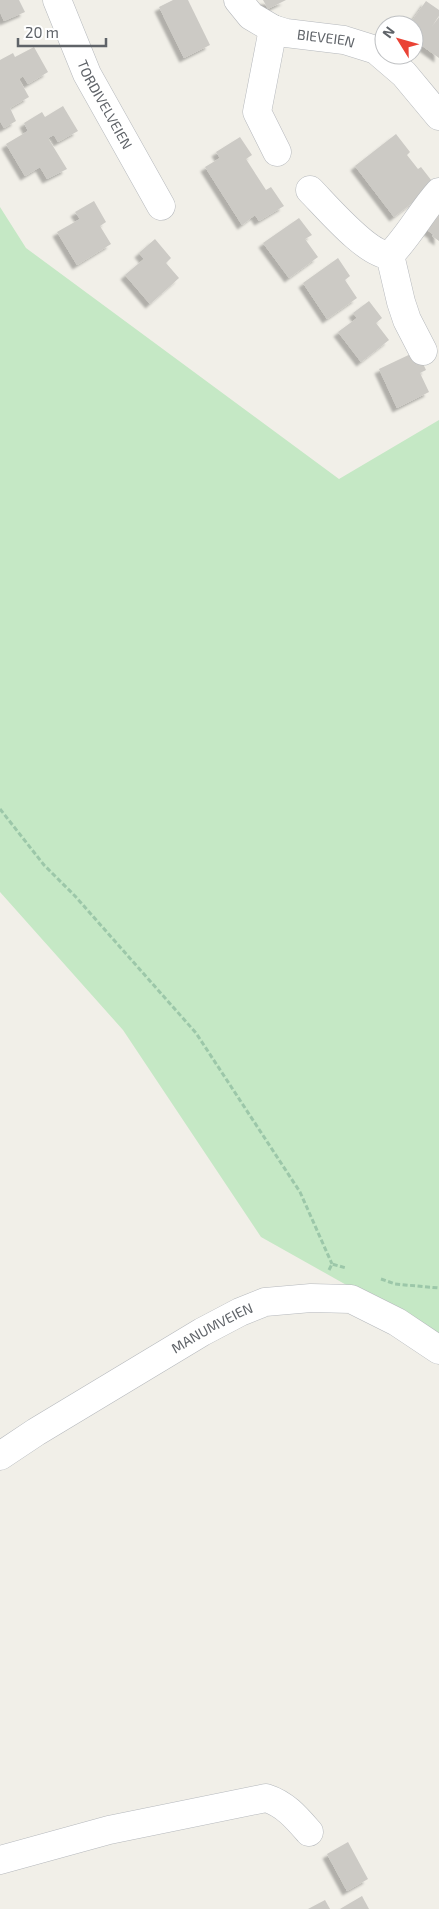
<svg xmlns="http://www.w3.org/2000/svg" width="439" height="1909" viewBox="0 0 439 1909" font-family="'Exo 2',sans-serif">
	<defs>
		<filter id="shadow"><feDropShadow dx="-4.5" dy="4.5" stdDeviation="1" flood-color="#0004"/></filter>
	</defs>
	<rect width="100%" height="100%" fill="#f1efe8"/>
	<polygon fill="#c5e8c5" points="0,207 26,248 339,479 439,420 439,1337 261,1237 123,1030 0,892"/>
	<g fill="#cccac5" filter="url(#shadow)">
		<polygon points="0,0 19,0 25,12 4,21 0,12"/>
		<polygon points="173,0 188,0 210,45 184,58 159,7"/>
		<polygon points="263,0 286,0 268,9"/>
		<polygon points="426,1 439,10 439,16 430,29 439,17 439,58 414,40 414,25 409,25"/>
		<polygon points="34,47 48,72 28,84 23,76 19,79 29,97 10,108 16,121 4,128 0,121 0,60 13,53 15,57"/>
		<polygon points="63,106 78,131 58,142 54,135 48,138 67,169 47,179 40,167 25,176 6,144 28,131 24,123 42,112 45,117"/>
		<polygon points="396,134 410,152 407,155 418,169 421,167 435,185 394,217 355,166"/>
		<polygon points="240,137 252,155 246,159 266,190 271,187 284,206 259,221 255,215 242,225 205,167 220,158 216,152"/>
		<polygon points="94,201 106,222 100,226 111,244 77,265 57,232 80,219 75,212"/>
		<polygon points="439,206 439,241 432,236 434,235 423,227"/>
		<polygon points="299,218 312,235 305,239 318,257 289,278 263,243"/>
		<polygon points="155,239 171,258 166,263 179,278 150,304 125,275 144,259 139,253"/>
		<polygon points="338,258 350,276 345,280 357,298 327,319 303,283"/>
		<polygon points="369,301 382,318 376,323 389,340 361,362 338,332 357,318 353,313"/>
		<polygon points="417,351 426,370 420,373 429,392 397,408 379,369"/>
		<polygon points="348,1842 368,1879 347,1891 327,1854"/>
		<polygon points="362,1896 369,1909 340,1909"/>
		<polygon points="325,1900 330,1909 308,1909"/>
	</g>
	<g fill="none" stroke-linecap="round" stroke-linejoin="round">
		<g stroke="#b5b8bc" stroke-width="29">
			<g id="minor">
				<path id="s1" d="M57 0 87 74 161 206"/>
				<path id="s2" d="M238 0 251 16 273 29 286 33 344 40 376 50 404 74 439 116"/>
				<polyline points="273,29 257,112 277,152"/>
				<path d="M310 190C326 206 368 256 390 255L401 302 407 320 423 351"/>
				<path d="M390 255C409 236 421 212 439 192"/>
				<path id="s3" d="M0 1456 36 1432 202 1332 240 1312 265 1302 311 1298 351 1299 397 1322 439 1350"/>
				<path d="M0 1860 109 1830 266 1798C285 1804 296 1817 309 1832"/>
			</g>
		</g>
		<g stroke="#9cc7a9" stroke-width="3" stroke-dasharray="5 2.5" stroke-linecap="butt">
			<polyline points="0,809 44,865 75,896 196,1033 300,1192 332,1264"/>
			<polyline points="329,1270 332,1264 346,1268"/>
			<polyline points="381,1279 395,1284 439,1288"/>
		</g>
		<use href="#minor" stroke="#fff" stroke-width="28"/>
	</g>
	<g text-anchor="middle" stroke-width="4.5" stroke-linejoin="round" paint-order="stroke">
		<g font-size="14" fill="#5f6368" stroke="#fff">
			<text dy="5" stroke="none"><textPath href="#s2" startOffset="100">BIEVEIEN</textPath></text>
			<text dy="5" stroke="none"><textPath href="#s1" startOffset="115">TORDIVELVEIEN</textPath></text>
			<text dy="5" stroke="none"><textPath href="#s3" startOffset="248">MANUMVEIEN</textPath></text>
		</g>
	</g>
	<g transform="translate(399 40) rotate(307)"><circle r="24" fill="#ffffff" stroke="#bfc1c3"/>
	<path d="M0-4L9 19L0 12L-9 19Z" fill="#ea4335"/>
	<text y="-8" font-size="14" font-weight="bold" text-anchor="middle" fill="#5f6368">N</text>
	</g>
	<path d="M18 38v8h88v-8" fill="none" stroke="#5f6368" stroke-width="2.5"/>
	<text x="25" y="38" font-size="15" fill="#5f6368" stroke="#ffffff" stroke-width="4" paint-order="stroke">20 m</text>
</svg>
